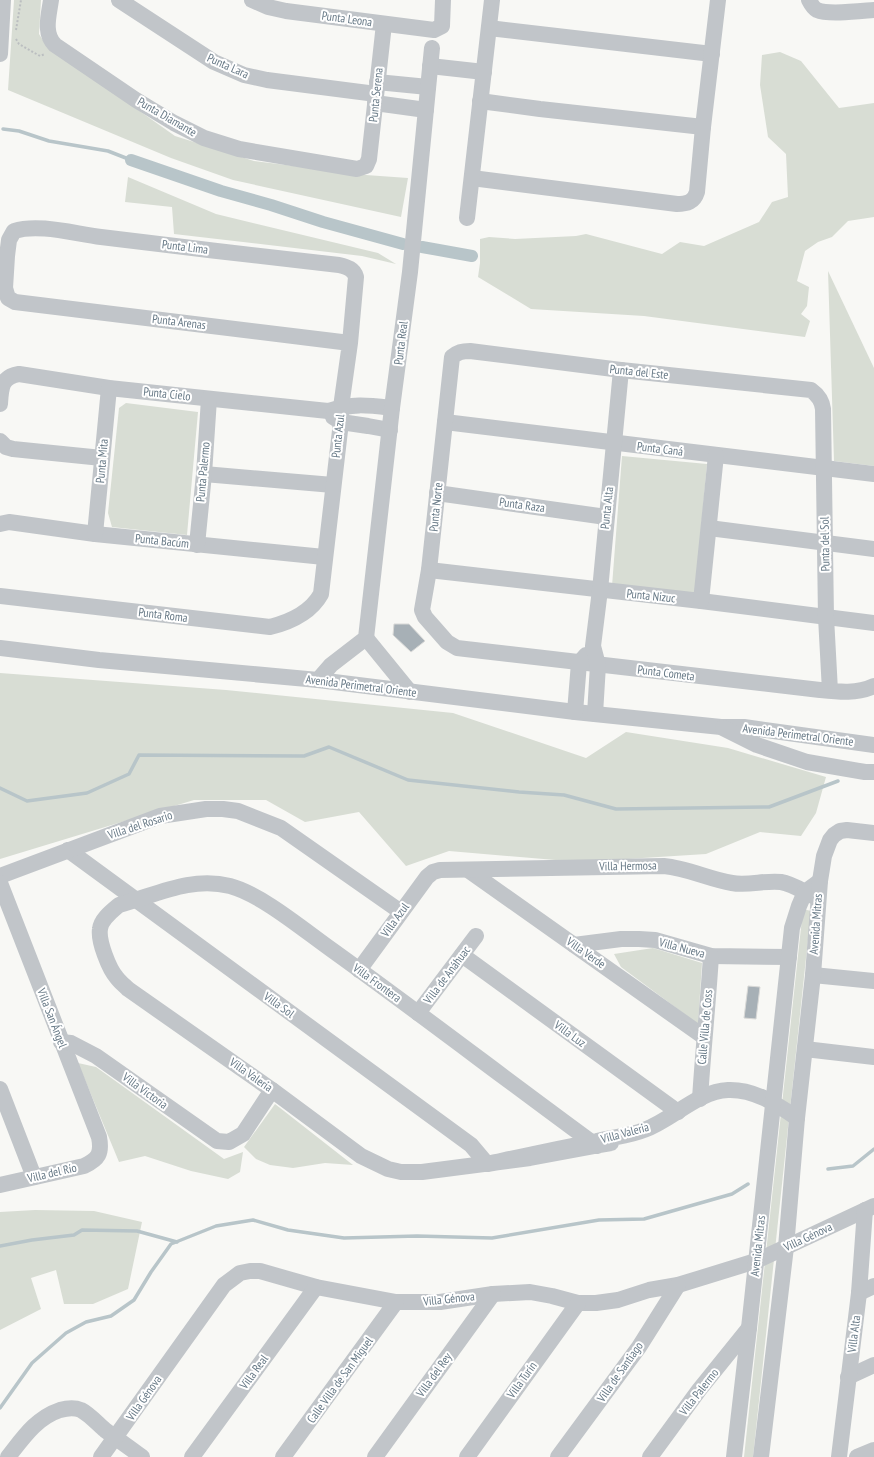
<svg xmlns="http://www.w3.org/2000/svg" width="874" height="1457" viewBox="0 0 874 1457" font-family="'PT Sans Narrow',sans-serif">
	<rect width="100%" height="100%" fill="#f8f8f5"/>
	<g fill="#d8ddd4">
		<polygon points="14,0 41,0 39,34 46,45 175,136 254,161 366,175 408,178 401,217 233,180 171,158 8,90"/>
		<polygon points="780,52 801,61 839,108 874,103 874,217 848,221 832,237 818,242 805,251 797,281 809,287 807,306 801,314 810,321 805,337 644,316 531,309 478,277 480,263 480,239 489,237 515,239 576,236 586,234 662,254 680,242 704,246 759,222 772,202 788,197 786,154 768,137 760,85 762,55"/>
		<polygon points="128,177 216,214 378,253 396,264 362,256 174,234 172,207 125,202"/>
		<polygon points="828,271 874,368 874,466 834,461"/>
		<polygon points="126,403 198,412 187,535 112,527 108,513 119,408"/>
		<polygon points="622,456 707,464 695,595 612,586"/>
		<polygon points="0,673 226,690 453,713 586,758 626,732 728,748 826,777 816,813 801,836 760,832 706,854 579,862 449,851 406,866 359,812 305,822 266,800 194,800 0,859"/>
		<polygon points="803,909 811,911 753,1457 744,1457"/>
		<polygon points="653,948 702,963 698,1024 621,967 614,954"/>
		<polygon points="78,1063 96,1067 224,1159 243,1152 240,1172 228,1179 191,1171 145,1156 119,1162"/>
		<polygon points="275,1104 353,1165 325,1163 293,1168 270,1165 256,1159 244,1147"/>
		<polygon points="35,1210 94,1211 142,1222 128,1289 93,1304 64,1304 56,1270 31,1278 41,1309 0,1330 0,1212"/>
	</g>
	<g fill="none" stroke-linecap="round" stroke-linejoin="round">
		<g stroke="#b8c5c9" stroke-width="3.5">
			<polyline points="3,129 19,131 49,141 108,151 131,160"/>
			<polyline points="0,788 27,801 87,793 129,774 139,755 304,756 329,747 408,780 519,792 564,795 616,809 769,807 838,781"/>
			<polyline points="828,1169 853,1166 874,1149"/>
			<polyline points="0,1246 32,1240 74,1235 82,1230 137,1231 177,1242"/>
			<polyline points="0,1408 32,1363 66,1333 86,1322 111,1316 134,1300 151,1272 171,1244 216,1226 253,1220 288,1230 344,1238 417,1236 492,1238 599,1220 644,1219 732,1194 748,1184"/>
		</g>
		<g stroke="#b8c5c9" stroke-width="12">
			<polyline points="131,160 221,191 271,205 323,222 403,244"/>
			<polyline points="422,247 472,256"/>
		</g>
	</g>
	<g fill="#a7b0b6" stroke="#d9d9d7">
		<polygon points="394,624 409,624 425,641 411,652 393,635"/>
		<polygon points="748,986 760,987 756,1019 744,1018"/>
	</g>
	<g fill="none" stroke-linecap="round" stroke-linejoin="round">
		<g stroke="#bbbec0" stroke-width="2" stroke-dasharray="2 2" stroke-linecap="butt">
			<polyline points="16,30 21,0"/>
			<polyline points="16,39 19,44 40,56 45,54"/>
		</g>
		<g stroke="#c1c5c9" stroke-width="16">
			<path d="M51 0C49 15 43 33 55 45L136 100 174 123 204 138 239 149 357 169 366 166 369 159 384 24"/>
			<polyline points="119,0 214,62 244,75 267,80 376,94"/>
			<polyline points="252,0 268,7 286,11 434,30 442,26 443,0"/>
			<path d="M809 0C811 4 813 8 817 10 828 15 861 11 874 10"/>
			<polyline points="489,28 712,54"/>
			<polyline points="0,54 3,0"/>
			<polyline points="430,66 484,72"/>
			<polyline points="377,82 428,87"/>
			<polyline points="480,101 540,109 703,127"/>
			<polyline points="375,103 426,110"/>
			<path d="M472 178 677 204C687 204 694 202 697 192L703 127 718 0"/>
			<polyline points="467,218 492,0"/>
			<path d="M0 404C1 388 1 377 19 374L109 388 328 411C353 403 367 405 392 408"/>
			<polyline points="333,417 341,422 368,426 390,430"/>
			<polyline points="445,422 874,474"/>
			<polyline points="0,441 6,447 13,449 102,458"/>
			<polyline points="204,474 333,485"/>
			<polyline points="437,493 606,517"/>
			<polyline points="0,524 9,522 95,534 324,557"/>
			<polyline points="709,528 874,549"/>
			<polyline points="95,534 109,388"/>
			<polyline points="197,545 204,474 209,399"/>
			<polyline points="429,570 701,601 874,623"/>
			<path d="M0 596 270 627C290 622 311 612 321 594L341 422V407L350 343 356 277C354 269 347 267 339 265 260 256 180 247 101 237 75 234 39 223 14 231L9 240 7 256 5 288 8 298 15 302 350 343"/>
			<polyline points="701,601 716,455"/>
			<polyline points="366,638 410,692"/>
			<polyline points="0,648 99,660 318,680 575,712 721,727 744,727 874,745"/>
			<polyline points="318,680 331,665 366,638 392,408 410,272 432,48"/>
			<path d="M830 691 826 617 823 409C822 400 818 395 811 390L621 370 470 351C462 351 458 352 452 357L429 570 422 610 425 617 447 642 457 648 820 690C839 692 857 694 874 686"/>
			<polyline points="575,712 579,663 586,655"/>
			<polyline points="595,714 598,665 593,646 600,590 621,370"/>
			<polyline points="723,728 757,745 807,762 865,772 874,772"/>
			<polyline points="68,850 471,1145 487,1164"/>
			<polyline points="468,870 704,1037"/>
			<polyline points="0,876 160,816 206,809 223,809 238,811 281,828 401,912"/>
			<path d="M0 883 99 1137C102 1153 99 1159 84 1166L0 1185"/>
			<polyline points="574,945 621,939 639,939 655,940 711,956 789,957"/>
			<polyline points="462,955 678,1112"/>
			<path d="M359 970 427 877 433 872 440 870 664 866C687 868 709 879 732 883 748 886 765 880 781 882 793 884 804 892 815 897"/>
			<polyline points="813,975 874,981"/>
			<polyline points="418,1013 476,936"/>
			<polyline points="61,1042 71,1043 96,1056 217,1141 229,1142 243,1134 272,1090"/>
			<polyline points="805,1049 874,1057"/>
			<polyline points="0,1089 34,1177"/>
			<path d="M700 1099C703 1051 708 1004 711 956"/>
			<path d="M597 1146C508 1081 421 1014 332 950 305 931 261 894 230 886 191 876 156 895 119 905 112 911 101 919 100 929 98 941 109 969 117 978 120 982 125 986 128 989L272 1090 361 1156 388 1169 401 1172H422L530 1158 611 1143 487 1164C524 1156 560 1148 597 1141 612 1137 630 1136 644 1130 672 1120 698 1091 728 1090 754 1089 776 1104 797 1118"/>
			<polyline points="859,1293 874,1286"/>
			<polyline points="848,1377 874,1365"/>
			<path d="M8 1457C23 1438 36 1418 60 1410 67 1408 74 1407 81 1410 89 1414 98 1424 105 1430 117 1439 130 1448 142 1457"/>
			<polyline points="101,1457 224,1285 240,1273 250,1271 260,1271 316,1287 396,1302 440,1302 493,1294 530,1292 552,1296 578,1303 596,1303 618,1300 649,1290 678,1285 756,1261 874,1206"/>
			<polyline points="192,1457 316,1287"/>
			<polyline points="283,1457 396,1302"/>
			<polyline points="375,1457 493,1294"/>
			<polyline points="467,1457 578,1303"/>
			<polyline points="558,1457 639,1347 678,1285"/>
			<polyline points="650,1457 699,1390 749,1328"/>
			<polyline points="734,1457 749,1328 792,928 799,906 805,892 820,881"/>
			<polyline points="761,1457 786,1247 797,1118 813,975 820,881 824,856 830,840 834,835 840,831 847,830 874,833"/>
			<polyline points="839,1457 859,1293 865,1210"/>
			<polyline points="857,1457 874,1450"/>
		</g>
	</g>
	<g text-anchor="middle" stroke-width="4" stroke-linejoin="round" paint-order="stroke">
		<g font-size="12" fill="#677986" stroke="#fff">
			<text transform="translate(347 19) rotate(8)" y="4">Punta Leona</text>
			<text transform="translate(228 66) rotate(24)" y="4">Punta Lara</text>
			<text transform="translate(376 95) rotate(-84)" y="4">Punta Serena</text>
			<text transform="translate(167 117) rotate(30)" y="4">Punta Diamante</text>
			<text transform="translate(185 247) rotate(7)" y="4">Punta Lima</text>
			<text transform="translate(179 322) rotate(7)" y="4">Punta Arenas</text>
			<text transform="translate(401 343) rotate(-83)" y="4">Punta Real</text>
			<text transform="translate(639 372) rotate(6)" y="4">Punta del Este</text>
			<text transform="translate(167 394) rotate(6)" y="4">Punta Cielo</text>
			<text transform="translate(338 436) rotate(-84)" y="4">Punta Azul</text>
			<text transform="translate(660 449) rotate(7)" y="4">Punta Caná</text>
			<text transform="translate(102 461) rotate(-85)" y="4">Punta Mita</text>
			<text transform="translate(203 472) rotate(-85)" y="4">Punta Palermo</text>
			<text transform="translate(522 505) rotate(8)" y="4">Punta Raza</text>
			<text transform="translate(436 507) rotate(-84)" y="4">Punta Norte</text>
			<text transform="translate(607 508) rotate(-84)" y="4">Punta Alta</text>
			<text transform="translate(162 541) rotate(6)" y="4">Punta Bacúm</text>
			<text transform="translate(825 544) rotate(-91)" y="4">Punta del Sol</text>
			<text transform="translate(651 596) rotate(6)" y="4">Punta Nizuc</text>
			<text transform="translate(163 615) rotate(7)" y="4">Punta Roma</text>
			<text transform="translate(666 673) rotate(7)" y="4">Punta Cometa</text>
			<text transform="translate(361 686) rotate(7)" y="4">Avenida Perimetral Oriente</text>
			<text transform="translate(798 735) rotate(7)" y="4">Avenida Perimetral Oriente</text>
			<text transform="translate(140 825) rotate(-18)" y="4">Villa del Rosario</text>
			<text transform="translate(628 866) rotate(-1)" y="4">Villa Hermosa</text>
			<text transform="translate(395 920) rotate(-54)" y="4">Villa Azul</text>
			<text transform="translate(816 924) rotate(-86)" y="4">Avenida Mitras</text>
			<text transform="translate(682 948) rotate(15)" y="4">Villa Nueva</text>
			<text transform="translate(586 953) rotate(35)" y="4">Villa Verde</text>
			<text transform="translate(447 975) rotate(-53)" y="4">Villa de Anáhuac</text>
			<text transform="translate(377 983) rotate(36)" y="4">Villa Frontera</text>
			<text transform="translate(279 1005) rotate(36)" y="4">Villa Sol</text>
			<text transform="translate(52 1018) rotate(69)" y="4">Villa San Ángel</text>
			<text transform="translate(705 1027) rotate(-85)" y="4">Calle Villa de Coss</text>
			<text transform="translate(570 1034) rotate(36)" y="4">Villa Luz</text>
			<text transform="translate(251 1075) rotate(35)" y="4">Villa Valeria</text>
			<text transform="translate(145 1091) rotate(36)" y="4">Villa Victoria</text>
			<text transform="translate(625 1133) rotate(-15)" y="4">Villa Valeria</text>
			<text transform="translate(52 1173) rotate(-13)" y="4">Villa del Río</text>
			<text transform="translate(808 1237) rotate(-25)" y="4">Villa Génova</text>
			<text transform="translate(758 1246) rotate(-84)" y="4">Avenida Mitras</text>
			<text transform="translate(449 1299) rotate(-6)" y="4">Villa Génova</text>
			<text transform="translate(854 1334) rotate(-83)" y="4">Villa Alta</text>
			<text transform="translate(254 1372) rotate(-54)" y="4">Villa Real</text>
			<text transform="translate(620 1372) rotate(-55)" y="4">Villa de Santiago</text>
			<text transform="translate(434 1375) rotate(-54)" y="4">Villa del Rey</text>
			<text transform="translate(340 1380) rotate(-54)" y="4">Calle Villa de San Miguel</text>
			<text transform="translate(522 1380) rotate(-54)" y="4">Villa Turín</text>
			<text transform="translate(699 1392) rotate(-52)" y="4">Villa Palermo</text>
			<text transform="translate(144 1398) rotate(-55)" y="4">Villa Génova</text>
		</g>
	</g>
</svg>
